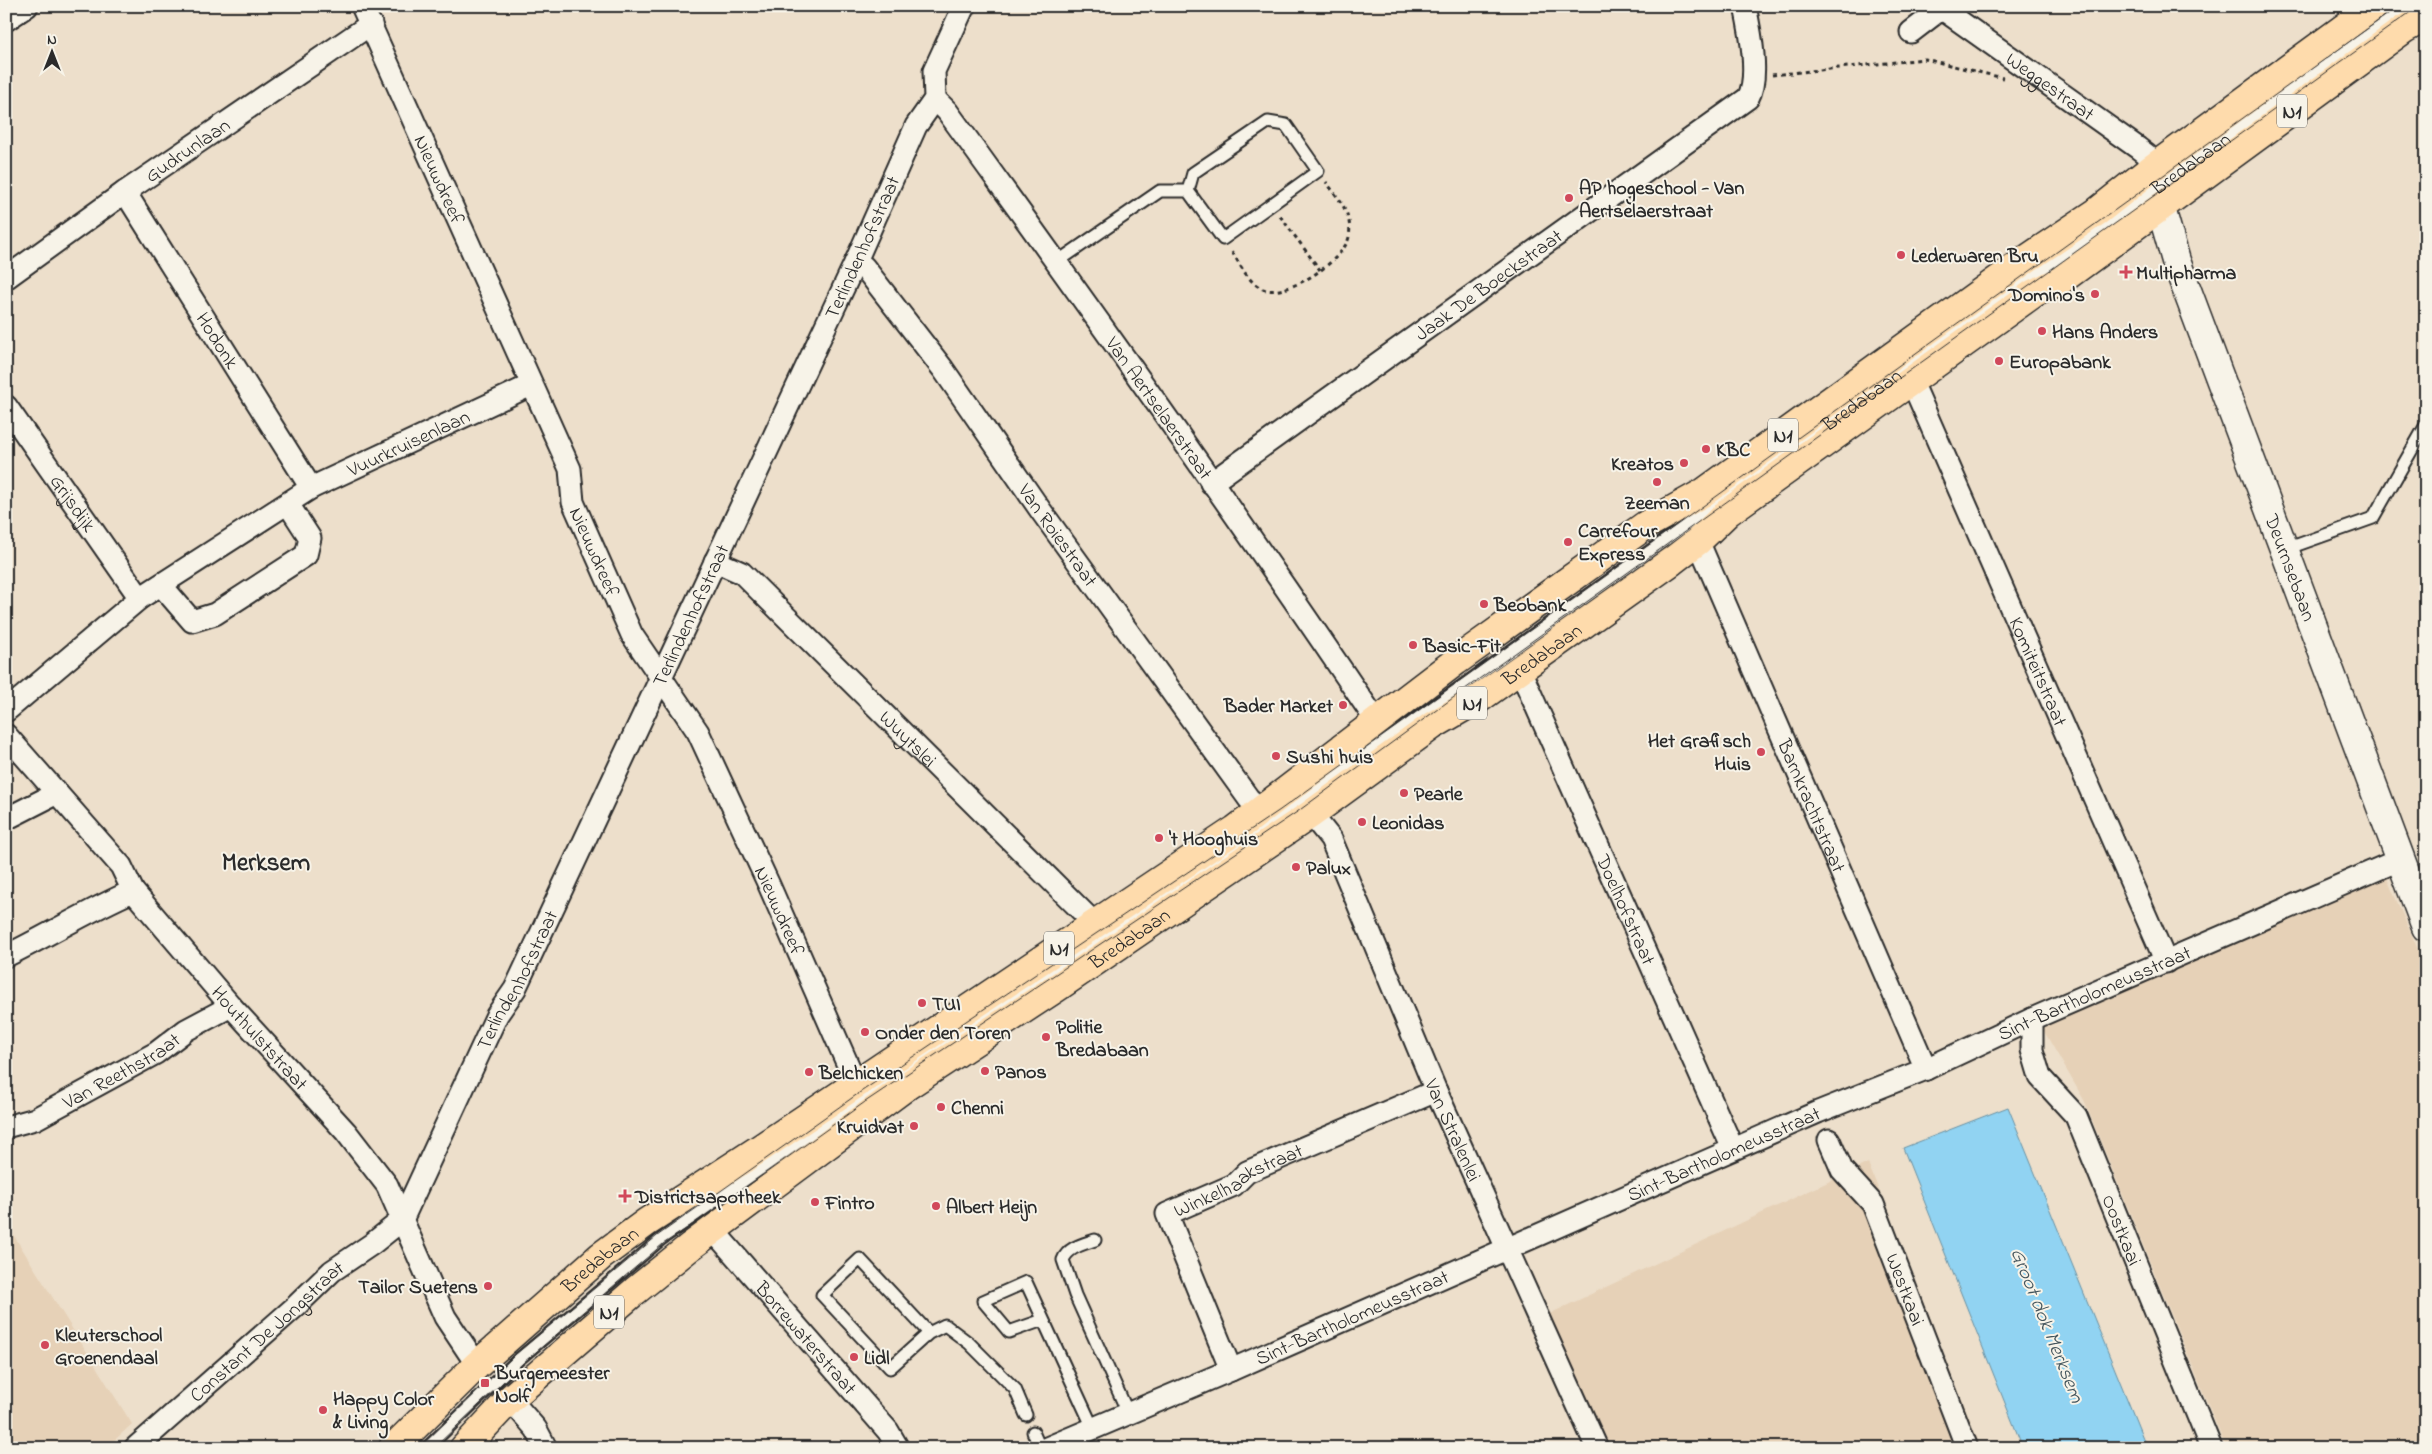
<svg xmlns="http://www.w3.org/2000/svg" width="2432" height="1454" viewBox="0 0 2432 1454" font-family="'Indie Flower',sans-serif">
	<rect width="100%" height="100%" fill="#eddfcb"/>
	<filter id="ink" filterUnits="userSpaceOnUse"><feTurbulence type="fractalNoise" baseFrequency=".02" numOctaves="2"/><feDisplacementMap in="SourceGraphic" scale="10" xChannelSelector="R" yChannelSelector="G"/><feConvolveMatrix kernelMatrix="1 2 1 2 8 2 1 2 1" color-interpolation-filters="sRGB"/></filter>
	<g filter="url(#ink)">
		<g fill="#e6d1b7">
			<polygon points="2385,874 2426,968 2426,1448 2226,1448 2084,1100 2041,1026"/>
			<polygon points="1868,1163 1981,1448 1608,1448 1549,1314"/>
			<polygon points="6,1223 132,1424 106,1448 6,1448"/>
		</g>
		<polygon fill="#91d3f2" stroke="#6890a2" points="2008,1107 2147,1448 2023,1448 1903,1148"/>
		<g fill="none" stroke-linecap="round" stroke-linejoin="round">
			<g stroke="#2b2b2b" stroke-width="15">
				<g id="lane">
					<polyline points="1057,262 1160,191 1188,191 1223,239 1318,171 1286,125 1268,122 1193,173 1188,191"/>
					<polyline points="2283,550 2373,518 2426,425"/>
					<path d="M1095 1240C1084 1244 1068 1247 1063 1260L1075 1295 1128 1413"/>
					<polyline points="1043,1320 1009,1332 983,1301 1026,1282 1093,1428"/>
					<polyline points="929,1333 860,1259 822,1295 890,1368 929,1333 945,1325 969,1343 1015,1389 1026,1415"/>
					<polyline points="1033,1432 1040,1448"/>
					<path id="s1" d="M427 1448 519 1359 660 1240 862 1097 1288 811 2409 6"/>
				</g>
			</g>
			<g stroke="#2b2b2b" stroke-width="25">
				<g id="street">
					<path id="s2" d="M362 6 570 469 573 502 632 635 698 732 769 885 851 1072 854 1085 872 1113"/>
					<path id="s3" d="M1938 6 2138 148 2147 155 2150 170"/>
					<polyline points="6,20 27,6"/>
					<polyline points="1911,32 1941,9"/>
					<path id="s4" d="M935 99 947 111C1094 313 1238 516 1377 722"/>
					<path id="s5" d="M125 192 311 488"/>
					<path id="s6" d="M856 261 864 267 943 369 1041 511 1249 799 1262 809 1311 814 1331 839 1436 1091 1597 1448"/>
					<path id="s7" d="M6 278 125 192 371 24"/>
					<path id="s8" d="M1912 382 2166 962"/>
					<path id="s9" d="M6 406 140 598"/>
					<path id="s10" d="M1211 483 1748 98C1760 77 1750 30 1745 6"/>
					<path id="s11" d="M1698 541 1926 1069"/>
					<path id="s12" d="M715 561 742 573 1095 924"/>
					<polyline points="161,585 192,621 215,614 306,555 310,538 288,504"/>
					<path id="s13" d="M1520 670 1733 1149"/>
					<path id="s14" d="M6 711 140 598 311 488 531 385"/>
					<path id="s15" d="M6 735 121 866 133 891 231 1006 346 1132 387 1185 445 1317 477 1365"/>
					<polyline points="6,819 57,793"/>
					<path d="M6 956C49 935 89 910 133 891"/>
					<path id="s16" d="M2032 1019V1050L2040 1077 2076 1116 2211 1448"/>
					<path id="s17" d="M6 1127 35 1119 156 1053 186 1030 231 1006"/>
					<path id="s18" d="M1829 1140 1842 1170 1873 1204 1967 1448"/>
					<path id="s19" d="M712 1229 888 1431 898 1448"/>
					<path id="s20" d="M1231 1370 1167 1214 1234 1185 1247 1172 1436 1091"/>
					<polyline points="510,1399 536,1429 546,1448"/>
					<path id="s21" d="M135 1448 296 1306 332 1271 372 1244 402 1220 497 1015 515 989 856 261 916 126 935 99 934 71 964 6"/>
					<path id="s22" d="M1047 1448 1231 1370 1818 1112 1926 1069 2032 1019 2401 859"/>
				</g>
			</g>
			<g stroke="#2b2b2b" stroke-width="31">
				<g id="secondary">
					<path id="s23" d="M2150 170 2176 261 2426 927"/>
				</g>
			</g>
			<g stroke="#2b2b2b" stroke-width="31">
				<g id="primary">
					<path id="s24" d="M393 1448 477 1365 601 1256 647 1222 761 1148 1235 830 1456 661 1646 525 1703 493 2027 259 2097 212 2150 170 2374 6"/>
					<path id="s25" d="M464 1448 510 1399 635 1291 691 1246 908 1085 1056 988 1311 814 1433 725 1481 697 1672 561 1698 541 1728 512 2034 293 2061 280 2404 29 2426 17"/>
				</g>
			</g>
			<g stroke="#2b2b2b" stroke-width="3" stroke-dasharray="4 4" stroke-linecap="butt">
				<polyline points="1772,75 1925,59 2003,78"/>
				<polyline points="1280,216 1320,270"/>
				<path d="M1232 252C1241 266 1248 282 1263 289 1287 299 1344 260 1349 237 1353 214 1339 199 1326 182"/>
			</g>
			<use href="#lane" stroke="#f7f3e8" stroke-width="11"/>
			<use href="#street" stroke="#f7f3e8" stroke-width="21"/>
			<use href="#secondary" stroke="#f7f3e8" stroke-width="28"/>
			<use href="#primary" stroke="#fedbac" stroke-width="28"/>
			<g stroke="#2b2b2b" stroke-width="1">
				<polyline points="419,1448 516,1354 657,1236 859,1093 1280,810 2399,6"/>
				<polyline points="434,1448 523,1363 663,1244 713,1211 865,1102 1297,812 1472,684 2419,6"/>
			</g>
		</g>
	</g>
	<g fill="#d1495b" stroke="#f7f3e8" stroke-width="2">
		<circle cx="1569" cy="198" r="5"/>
		<circle cx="1901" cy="255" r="5"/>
		<path d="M2123.5 264.5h5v5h5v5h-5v5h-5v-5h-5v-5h5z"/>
		<circle cx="2095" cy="294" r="5"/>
		<circle cx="2042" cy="331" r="5"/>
		<circle cx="1999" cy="361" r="5"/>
		<circle cx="1706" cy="449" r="5"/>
		<circle cx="1684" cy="463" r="5"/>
		<circle cx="1657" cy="482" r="5"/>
		<circle cx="1568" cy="542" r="5"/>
		<circle cx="1484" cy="604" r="5"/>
		<circle cx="1413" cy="645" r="5"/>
		<circle cx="1343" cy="705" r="5"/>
		<circle cx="1761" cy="752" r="5"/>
		<circle cx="1276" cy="756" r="5"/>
		<circle cx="1404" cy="793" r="5"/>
		<circle cx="1362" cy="822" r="5"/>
		<circle cx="1159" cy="838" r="5"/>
		<circle cx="1296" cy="867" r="5"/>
		<circle cx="922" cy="1003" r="5"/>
		<circle cx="865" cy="1032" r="5"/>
		<circle cx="1046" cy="1037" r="5"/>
		<circle cx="985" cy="1071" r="5"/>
		<circle cx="809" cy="1072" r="5"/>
		<circle cx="941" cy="1107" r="5"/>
		<circle cx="914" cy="1126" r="5"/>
		<path d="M622.5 1188.5h5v5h5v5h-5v5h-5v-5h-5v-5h5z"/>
		<circle cx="815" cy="1202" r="5"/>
		<circle cx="936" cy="1206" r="5"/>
		<circle cx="488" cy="1286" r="5"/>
		<circle cx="45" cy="1345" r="5"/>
		<circle cx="854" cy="1357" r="5"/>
		<rect x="480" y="1378" width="10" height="10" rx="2.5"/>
		<circle cx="323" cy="1410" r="5"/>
	</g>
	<g text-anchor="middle" stroke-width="4" stroke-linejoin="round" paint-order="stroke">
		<g fill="#f7f3e8" stroke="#686764" stroke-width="1">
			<rect x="2277" y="94.5" width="30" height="33" rx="4"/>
			<rect x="1768" y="418.5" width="30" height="33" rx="4"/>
			<rect x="1457" y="686.5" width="30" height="33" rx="4"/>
			<rect x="1044" y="931.5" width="30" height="33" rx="4"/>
			<rect x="594" y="1295.5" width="30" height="33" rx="4"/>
		</g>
		<g font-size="19" font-weight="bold" fill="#2b2b2b">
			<text x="2292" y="118">N1</text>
			<text x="1783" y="442">N1</text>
			<text x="1472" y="710">N1</text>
			<text x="1059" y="955">N1</text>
			<text x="609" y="1319">N1</text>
		</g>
		<g font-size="20" fill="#2b2b2b" stroke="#f7f3e8">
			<text dy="7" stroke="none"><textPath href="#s3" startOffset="138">Weggestraat</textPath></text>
			<text dy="7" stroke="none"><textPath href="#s7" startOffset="222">Gudrunlaan</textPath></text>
			<text dy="7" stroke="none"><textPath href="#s1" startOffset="2184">Bredabaan</textPath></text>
			<text dy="7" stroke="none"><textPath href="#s2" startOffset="190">Nieuwdreef</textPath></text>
			<text dy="7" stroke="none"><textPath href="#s21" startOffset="1428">Terlindenhofstraat</textPath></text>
			<text dy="7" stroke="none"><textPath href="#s10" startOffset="341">Jaak De Boeckstraat</textPath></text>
			<text dy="7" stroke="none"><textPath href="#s5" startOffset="175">Hodonk</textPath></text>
			<text dy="7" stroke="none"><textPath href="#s1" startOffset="1779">Bredabaan</textPath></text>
			<text dy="7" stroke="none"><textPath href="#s4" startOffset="382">Van Aertselaerstraat</textPath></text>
			<text dy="7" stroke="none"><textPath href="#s14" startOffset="486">Vuurkruisenlaan</textPath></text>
			<text dy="7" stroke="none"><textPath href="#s9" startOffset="118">Grijsdijk</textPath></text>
			<text dy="7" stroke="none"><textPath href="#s6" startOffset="341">Van Roiestraat</textPath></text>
			<text dy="7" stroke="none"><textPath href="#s2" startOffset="595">Nieuwdreef</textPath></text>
			<text dy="7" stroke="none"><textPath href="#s23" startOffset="422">Deurnsebaan</textPath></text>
			<text dy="7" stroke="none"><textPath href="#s21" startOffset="1022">Terlindenhofstraat</textPath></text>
			<text dy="7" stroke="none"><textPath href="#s25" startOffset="1341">Bredabaan</textPath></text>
			<text dy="7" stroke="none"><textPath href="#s8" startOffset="316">Komiteitstraat</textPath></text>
			<text dy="7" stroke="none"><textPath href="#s12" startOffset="264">Wuytslei</textPath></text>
			<text dy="7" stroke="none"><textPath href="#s11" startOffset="288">Barnkrachtstraat</textPath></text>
			<text dy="7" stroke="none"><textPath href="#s13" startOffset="262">Doelhofstraat</textPath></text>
			<text dy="7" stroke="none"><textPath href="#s2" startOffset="1000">Nieuwdreef</textPath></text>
			<text dy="7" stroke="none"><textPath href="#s25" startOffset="840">Bredabaan</textPath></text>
			<text dy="7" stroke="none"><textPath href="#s21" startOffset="618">Terlindenhofstraat</textPath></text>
			<text dy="7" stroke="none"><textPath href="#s22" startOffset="1142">Sint-Bartholomeusstraat</textPath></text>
			<text dy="7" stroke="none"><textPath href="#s15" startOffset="396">Houthulststraat</textPath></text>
			<text dy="7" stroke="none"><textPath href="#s17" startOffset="129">Van Reethstraat</textPath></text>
			<text dy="7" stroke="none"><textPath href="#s6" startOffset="1080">Van Stralenlei</textPath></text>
			<text dy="7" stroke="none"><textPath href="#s22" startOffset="738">Sint-Bartholomeusstraat</textPath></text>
			<text dy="7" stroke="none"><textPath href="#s20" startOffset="248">Winkelhaakstraat</textPath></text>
			<text dy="7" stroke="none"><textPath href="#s16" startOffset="235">Oostkaai</textPath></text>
			<text dy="7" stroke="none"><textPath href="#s24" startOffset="280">Bredabaan</textPath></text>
			<text dy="7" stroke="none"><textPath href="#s18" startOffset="170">Westkaai</textPath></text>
			<text dy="7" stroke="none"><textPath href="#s22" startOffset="332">Sint-Bartholomeusstraat</textPath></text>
			<text dy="7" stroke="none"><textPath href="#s21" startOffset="176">Constant De Jongstraat</textPath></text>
			<text dy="7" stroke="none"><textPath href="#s19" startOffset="144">Borrewaterstraat</textPath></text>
		</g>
		<g font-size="20" font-weight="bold" fill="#2b2b2b" stroke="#f7f3e8" text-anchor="start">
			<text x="1579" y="194">AP hogeschool - Van<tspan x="1579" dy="23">Aertselaerstraat</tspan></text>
			<text x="1911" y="262">Lederwaren Bru</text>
			<text x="2136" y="279">Multipharma</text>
			<text x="2085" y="301" text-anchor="end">Domino's</text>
			<text x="2052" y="338">Hans Anders</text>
			<text x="2009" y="368">Europabank</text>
			<text x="1716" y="456">KBC</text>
			<text x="1674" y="470" text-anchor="end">Kreatos</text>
			<text x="1657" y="509" text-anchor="middle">Zeeman</text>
			<text x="1578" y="537">Carrefour<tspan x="1578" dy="23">Express</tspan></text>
			<text x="1494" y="611">Beobank</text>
			<text x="1423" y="652">Basic-Fit</text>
			<text x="1333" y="712" text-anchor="end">Bader Market</text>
			<text x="1751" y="747" text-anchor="end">Het Grafisch<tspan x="1751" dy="23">Huis</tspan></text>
			<text x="1286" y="763">Sushi huis</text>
			<text x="1414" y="800">Pearle</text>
			<text x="1372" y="829">Leonidas</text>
			<text x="1169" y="845">'t Hooghuis</text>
			<text x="1306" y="874">Palux</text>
			<text x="932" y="1010">TUI</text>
			<text x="1056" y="1033">Politie<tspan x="1056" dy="23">Bredabaan</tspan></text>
			<text x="875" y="1039">Onder den Toren</text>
			<text x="995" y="1078">Panos</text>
			<text x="819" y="1079">Belchicken</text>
			<text x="951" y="1114">Chenni</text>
			<text x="904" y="1133" text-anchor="end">Kruidvat</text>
			<text x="635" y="1203">Districtsapotheek</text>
			<text x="825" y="1209">Fintro</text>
			<text x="946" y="1213">Albert Heijn</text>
			<text x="478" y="1293" text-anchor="end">Tailor Suetens</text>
			<text x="55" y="1341">Kleuterschool<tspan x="55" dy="23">Groenendaal</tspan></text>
			<text x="864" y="1364">Lidl</text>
			<text x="495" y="1379">Burgemeester<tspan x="495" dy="23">Nolf</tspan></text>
			<text x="333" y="1405">Happy Color<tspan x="333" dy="23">&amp; Living</tspan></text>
		</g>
		<g font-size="21" font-style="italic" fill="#44555d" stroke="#f7f3e8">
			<text transform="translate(2048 1325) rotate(68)" y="7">Groot dok Merksem</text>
		</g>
		<g font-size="25" font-weight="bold" fill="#2b2b2b" stroke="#f7f3e8">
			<text x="266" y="870">Merksem</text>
		</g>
	</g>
	<rect width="2432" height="1454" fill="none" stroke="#f7f3e8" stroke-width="25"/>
	<rect x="12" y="12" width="2407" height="1429" fill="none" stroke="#2b2b2b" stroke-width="2" filter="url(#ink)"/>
	<g transform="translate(52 52)" stroke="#f7f3e8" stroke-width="4" paint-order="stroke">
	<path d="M0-4L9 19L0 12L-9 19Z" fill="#2b2b2b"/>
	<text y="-8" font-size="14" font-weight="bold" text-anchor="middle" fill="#2b2b2b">N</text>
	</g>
</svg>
